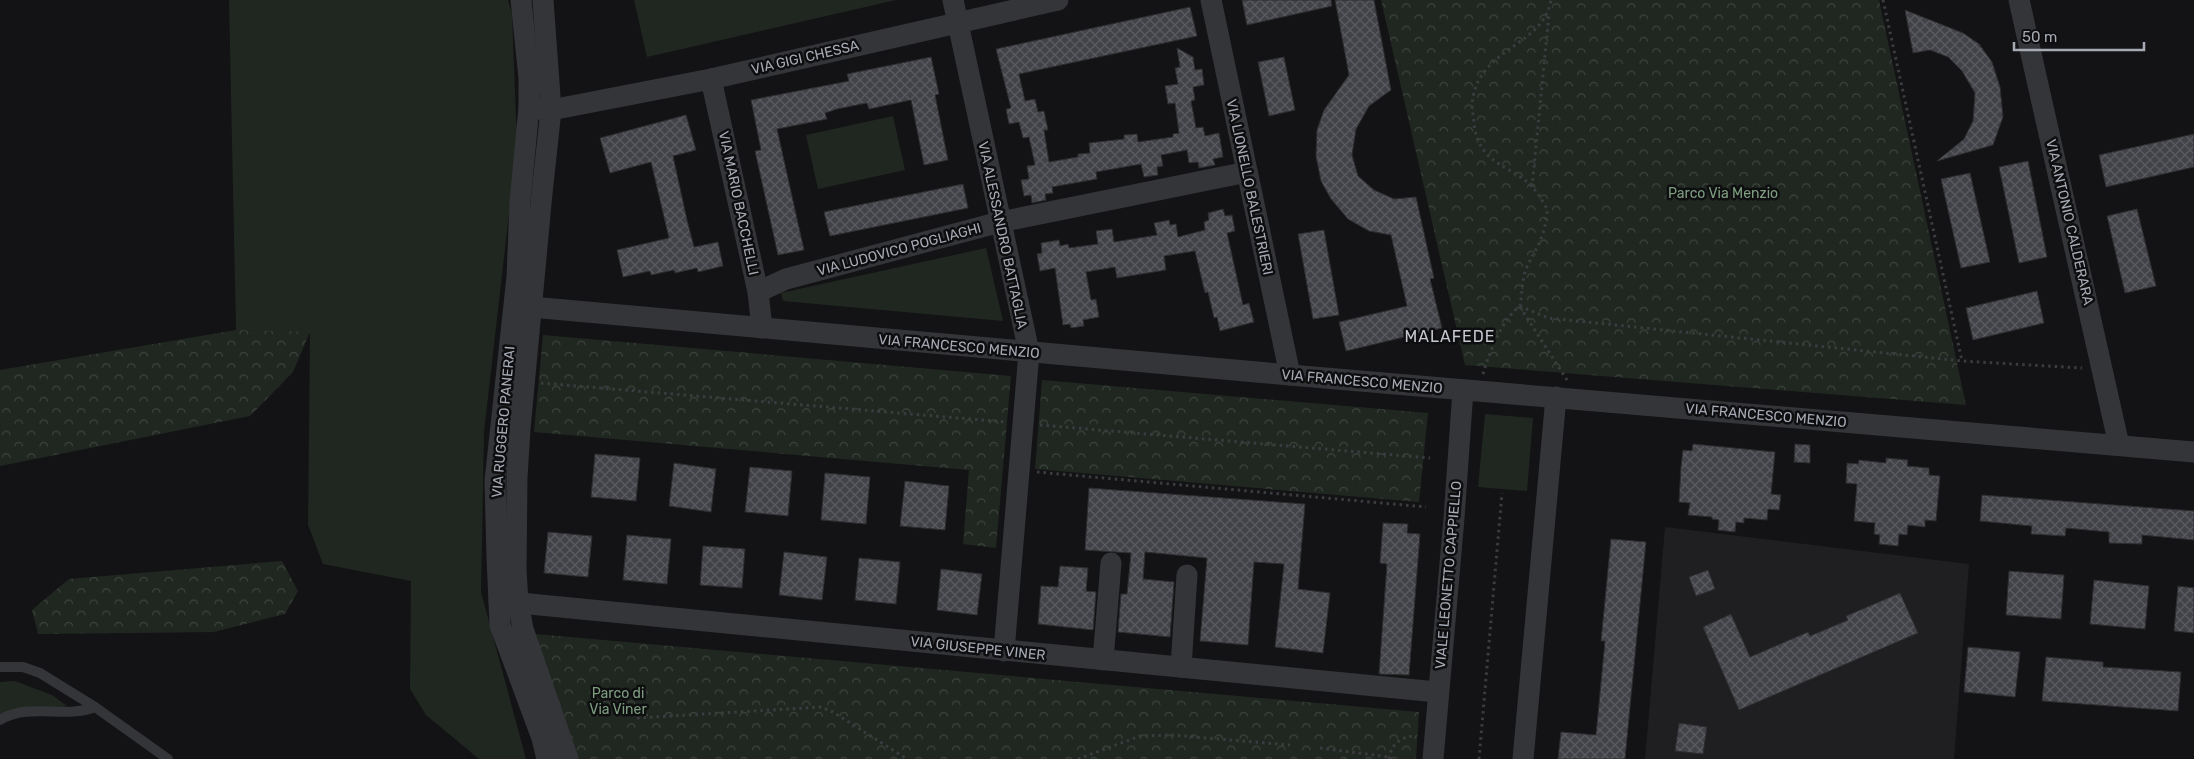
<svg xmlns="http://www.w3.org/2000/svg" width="2194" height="759" viewBox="0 0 2194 759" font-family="Rubik,sans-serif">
	<defs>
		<pattern id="forest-crowns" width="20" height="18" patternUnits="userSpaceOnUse" patternTransform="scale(1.25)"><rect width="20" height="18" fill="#202720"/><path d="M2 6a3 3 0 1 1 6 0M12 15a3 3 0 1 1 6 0" fill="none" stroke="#3d443e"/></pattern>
		<pattern id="building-cross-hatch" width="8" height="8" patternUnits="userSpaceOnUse" patternTransform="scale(1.25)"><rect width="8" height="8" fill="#424348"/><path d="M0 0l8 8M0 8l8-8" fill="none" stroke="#5a5b60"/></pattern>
	</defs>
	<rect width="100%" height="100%" fill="#131315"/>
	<polygon fill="#1f1f21" points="1665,527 1969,564 1954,759 1645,759"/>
	<g fill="#202720">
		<polygon points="229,0 508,0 512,15 517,144 484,432 481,592 526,759 479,759 426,715 410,689 411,581 323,564 308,525 310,333 236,330"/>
		<polygon points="634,0 896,0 647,57"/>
		<polygon points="893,116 905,170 818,189 806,135"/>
		<polygon points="986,248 1003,321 783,301 781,293"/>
		<polygon points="1485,414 1533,418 1527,491 1478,487"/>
		<polygon points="15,681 52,695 67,706 0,717 0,682"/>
	</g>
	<g fill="url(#forest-crowns)">
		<polygon points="1381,0 1879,0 1966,405 1465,365"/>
		<polygon points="236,330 310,332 293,372 250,416 0,466 0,370"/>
		<polygon points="543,335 1011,376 996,548 963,544 969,470 534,432"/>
		<polygon points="1042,380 1428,413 1419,502 1035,469"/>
		<polygon points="282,561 298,591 285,614 214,632 38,634 32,610 69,579"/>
		<polygon points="536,634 1419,712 1416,759 573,759"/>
	</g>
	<g fill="url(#building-cross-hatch)" stroke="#2d2d30">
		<polygon points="1242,0 1331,0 1332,6 1247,25"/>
		<polygon points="1335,0 1374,0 1391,90 1369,106 1356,129 1352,155 1358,176 1374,190 1394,199 1416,197 1434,278 1430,279 1442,328 1346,351 1339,322 1407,306 1391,235 1369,231 1348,219 1331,199 1321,181 1316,156 1317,130 1324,110 1349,75"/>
		<polygon points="1190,7 1197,36 1019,74 1025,101 1035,99 1038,112 1044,111 1048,130 1044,130 1049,162 1078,157 1078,154 1090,153 1089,143 1124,139 1124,135 1137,134 1138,142 1173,137 1173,134 1179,133 1175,103 1168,104 1165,86 1178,84 1175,68 1180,67 1177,48 1193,57 1195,70 1202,69 1204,85 1193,87 1195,100 1191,101 1196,128 1203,127 1205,136 1219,133 1223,157 1213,159 1215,165 1199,168 1198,162 1189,163 1187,150 1161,155 1163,166 1157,167 1158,175 1144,177 1141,164 1096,172 1097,179 1052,187 1053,193 1045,194 1046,200 1032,203 1031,195 1024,196 1021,180 1029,179 1027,166 1035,165 1029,137 1023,138 1019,122 1009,124 1006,109 1011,108 996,49"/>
		<polygon points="1905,10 1963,33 1979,44 1992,62 2000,87 2003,117 1993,145 1937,161 1964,139 1973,121 1975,93 1962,71 1948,57 1930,50 1913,53"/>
		<polygon points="931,57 939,94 935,95 948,160 924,165 911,100 869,109 867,103 837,109 825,113 827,119 777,129 804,250 778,255 755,151 761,150 751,100 849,81 847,74"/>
		<polygon points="1284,57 1295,110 1269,116 1258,62"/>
		<polygon points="686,115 696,150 673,156 687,220 694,247 718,242 723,266 698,272 697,268 675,273 674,270 651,275 650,271 623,277 617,250 669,238 651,162 610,173 600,138"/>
		<polygon points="2194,134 2194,167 2106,187 2099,155"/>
		<polygon points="2028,161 2047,257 2019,263 1999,167"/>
		<polygon points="1970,173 1990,262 1961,268 1941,179"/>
		<polygon points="963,184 968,208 830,236 824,212"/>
		<polygon points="1223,209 1225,216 1232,215 1235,231 1227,233 1243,305 1249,303 1254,322 1220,331 1217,317 1214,318 1208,292 1205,293 1195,251 1164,256 1166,270 1117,278 1115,267 1086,272 1091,300 1096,299 1099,317 1083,320 1084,326 1071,328 1070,324 1063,325 1055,268 1040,271 1037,254 1042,253 1041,243 1059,240 1060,246 1068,244 1069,248 1098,244 1096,231 1112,229 1114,242 1145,237 1157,235 1154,223 1169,220 1170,225 1176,224 1178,237 1205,230 1204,222 1209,220 1208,213"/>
		<polygon points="2137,209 2156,286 2125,293 2107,216"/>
		<polygon points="1324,230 1339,315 1313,319 1298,234"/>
		<polygon points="2037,291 2044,323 1973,340 1966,308"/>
		<polygon points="1693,444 1775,452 1771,494 1781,495 1779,510 1768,509 1767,520 1744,518 1744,523 1736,522 1735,532 1718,530 1719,520 1712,519 1712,517 1688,515 1690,503 1679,502 1681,467 1683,450 1692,451"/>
		<polygon points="1795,444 1810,445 1810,463 1794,462"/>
		<polygon points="595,454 640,458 636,501 591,497"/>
		<polygon points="1886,458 1908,460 1907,466 1929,468 1929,475 1940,476 1936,521 1925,520 1925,527 1908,525 1907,535 1899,534 1898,546 1879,544 1880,535 1874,534 1875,523 1854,521 1857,484 1846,483 1847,463 1858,464 1859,460 1886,463"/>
		<polygon points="674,463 716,469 711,512 669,506"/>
		<polygon points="750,467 792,471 788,516 745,512"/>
		<polygon points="825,473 870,477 866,524 821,520"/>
		<polygon points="905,481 949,486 945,530 900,526"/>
		<polygon points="1089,488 1305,504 1298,589 1330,593 1323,653 1275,647 1284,564 1254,562 1248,645 1200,641 1207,558 1145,552 1143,579 1174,582 1170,637 1118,632 1121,594 1127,594 1131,553 1085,550"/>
		<polygon points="1982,495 2194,511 2194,540 2142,535 2142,544 2109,543 2109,532 2066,528 2065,536 2031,534 2032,526 1980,521"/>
		<polygon points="1383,523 1408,524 1407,533 1420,534 1409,675 1379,674 1387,564 1380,563"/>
		<polygon points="548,532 592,536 588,577 544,573"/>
		<polygon points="627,535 671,539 667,584 623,580"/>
		<polygon points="1611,539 1646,542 1625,759 1558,759 1561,732 1596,735 1605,641 1601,641"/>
		<polygon points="703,546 745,549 742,588 700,585"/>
		<polygon points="784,552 827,557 822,600 779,595"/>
		<polygon points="859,558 900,562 896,604 855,600"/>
		<polygon points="1060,566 1088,568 1086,591 1096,592 1093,630 1038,624 1041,586 1058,587"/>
		<polygon points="941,569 982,574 977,615 937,610"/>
		<polygon points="1708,570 1715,589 1696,596 1689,577"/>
		<polygon points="2009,571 2064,575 2061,619 2006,615"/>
		<polygon points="2094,580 2149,586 2145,629 2090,624"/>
		<polygon points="2178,586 2194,588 2194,633 2174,631"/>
		<polygon points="1900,593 1918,633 1739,710 1703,627 1731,614 1750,657 1808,632 1810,636 1848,620 1846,616"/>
		<polygon points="1968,647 2020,652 2015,697 1964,692"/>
		<polygon points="2046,657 2103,662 2103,667 2181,672 2178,711 2042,701"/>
		<polygon points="1679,723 1707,727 1703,754 1675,751"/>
	</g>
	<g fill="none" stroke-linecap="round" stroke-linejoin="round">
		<g stroke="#3b3c40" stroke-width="3" stroke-dasharray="2.5 4" stroke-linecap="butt">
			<polyline points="1883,0 1962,361"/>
			<polyline points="1532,187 1549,14"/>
			<polyline points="1520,306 1548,318 1962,361 2082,368"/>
			<polyline points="1520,307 1567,380"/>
			<path d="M1483 374C1489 353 1502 319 1520 306 1522 295 1522 280 1526 269 1534 251 1543 241 1546 220 1546 217 1548 212 1547 209 1546 206 1543 202 1541 199 1521 163 1480 172 1474 124 1474 118 1472 111 1472 105 1476 47 1543 48 1551 0"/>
			<polyline points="541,383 1006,422"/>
			<polyline points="1040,425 1430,458"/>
			<polyline points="1037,472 1426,507"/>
			<polyline points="637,718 821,707 833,712 907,759"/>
			<polyline points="1320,748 1389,757"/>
			<polyline points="1078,759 1140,736 1171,735 1290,745"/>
			<path d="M1389 759C1391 744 1401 736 1416 736"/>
			<polyline points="1479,759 1502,493"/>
		</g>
		<g stroke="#343539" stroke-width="10">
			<polyline points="0,667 23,667 40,673 95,707 168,759"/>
			<path d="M0 720C29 702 65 719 95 707"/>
		</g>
		<g stroke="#343539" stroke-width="21">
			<polyline points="521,0 529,78 529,107 520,202 517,277 495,481 497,557 500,625 542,738 547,759"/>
			<polyline points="543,0 551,110 542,193 520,429 517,477 516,570 518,602 523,629 568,759"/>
			<polyline points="953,0 1029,352 1004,651"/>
			<polyline points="1211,0 1290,375"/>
			<polyline points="2019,0 2119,445"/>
			<polyline points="711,79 758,292 762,328"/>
			<polyline points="539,109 551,110 711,79 1058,0"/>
			<polyline points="758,292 786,279 1000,222 1247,172"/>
			<polyline points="515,303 531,307 1290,375 2194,452"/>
			<polyline points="499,601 1437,692"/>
			<polyline points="1103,660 1111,563"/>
			<polyline points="1181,667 1187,575"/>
			<polyline points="1433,759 1454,518 1463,390"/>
			<polyline points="1523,759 1556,397"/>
		</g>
	</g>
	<g text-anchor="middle" stroke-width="5" stroke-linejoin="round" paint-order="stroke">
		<g font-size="14" fill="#a6aab4" stroke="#0e0e10">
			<text transform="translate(805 57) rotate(-13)" y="5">VIA GIGI CHESSA</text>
			<text transform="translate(1250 187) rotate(78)" y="5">VIA LIONELLO BALESTRIERI</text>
			<text transform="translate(739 203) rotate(78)" y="5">VIA MARIO BACCHELLI</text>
			<text transform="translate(2070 222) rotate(77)" y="5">VIA ANTONIO CALDERARA</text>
			<text transform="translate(1003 235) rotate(78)" y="5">VIA ALESSANDRO BATTAGLIA</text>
			<text transform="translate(899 249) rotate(-15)" y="5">VIA LUDOVICO POGLIAGHI</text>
			<text transform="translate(959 346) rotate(5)" y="5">VIA FRANCESCO MENZIO</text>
			<text transform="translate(1362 381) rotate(5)" y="5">VIA FRANCESCO MENZIO</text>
			<text transform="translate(1766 415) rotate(5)" y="5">VIA FRANCESCO MENZIO</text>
			<text transform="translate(503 422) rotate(-85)" y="5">VIA RUGGERO PANERAI</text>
			<text transform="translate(1448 575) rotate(-85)" y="5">VIALE LEONETTO CAPPIELLO</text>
			<text transform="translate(978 648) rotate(6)" y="5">VIA GIUSEPPE VINER</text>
		</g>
		<g font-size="14" fill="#7e9e80" stroke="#0e0e10">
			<text x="1723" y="198">Parco Via Menzio</text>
			<text x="618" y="698">Parco di<tspan x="618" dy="16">Via Viner</tspan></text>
		</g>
		<g font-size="16" letter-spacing="1" fill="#c6c9d0" stroke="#0e0e10">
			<text x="1450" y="342">MALAFEDE</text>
		</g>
	</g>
	<path d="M2014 42v8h130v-8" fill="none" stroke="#a6aab4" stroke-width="2.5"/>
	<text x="2022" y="42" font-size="15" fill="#a6aab4" stroke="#0e0e10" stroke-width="4" paint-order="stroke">50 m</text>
</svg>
